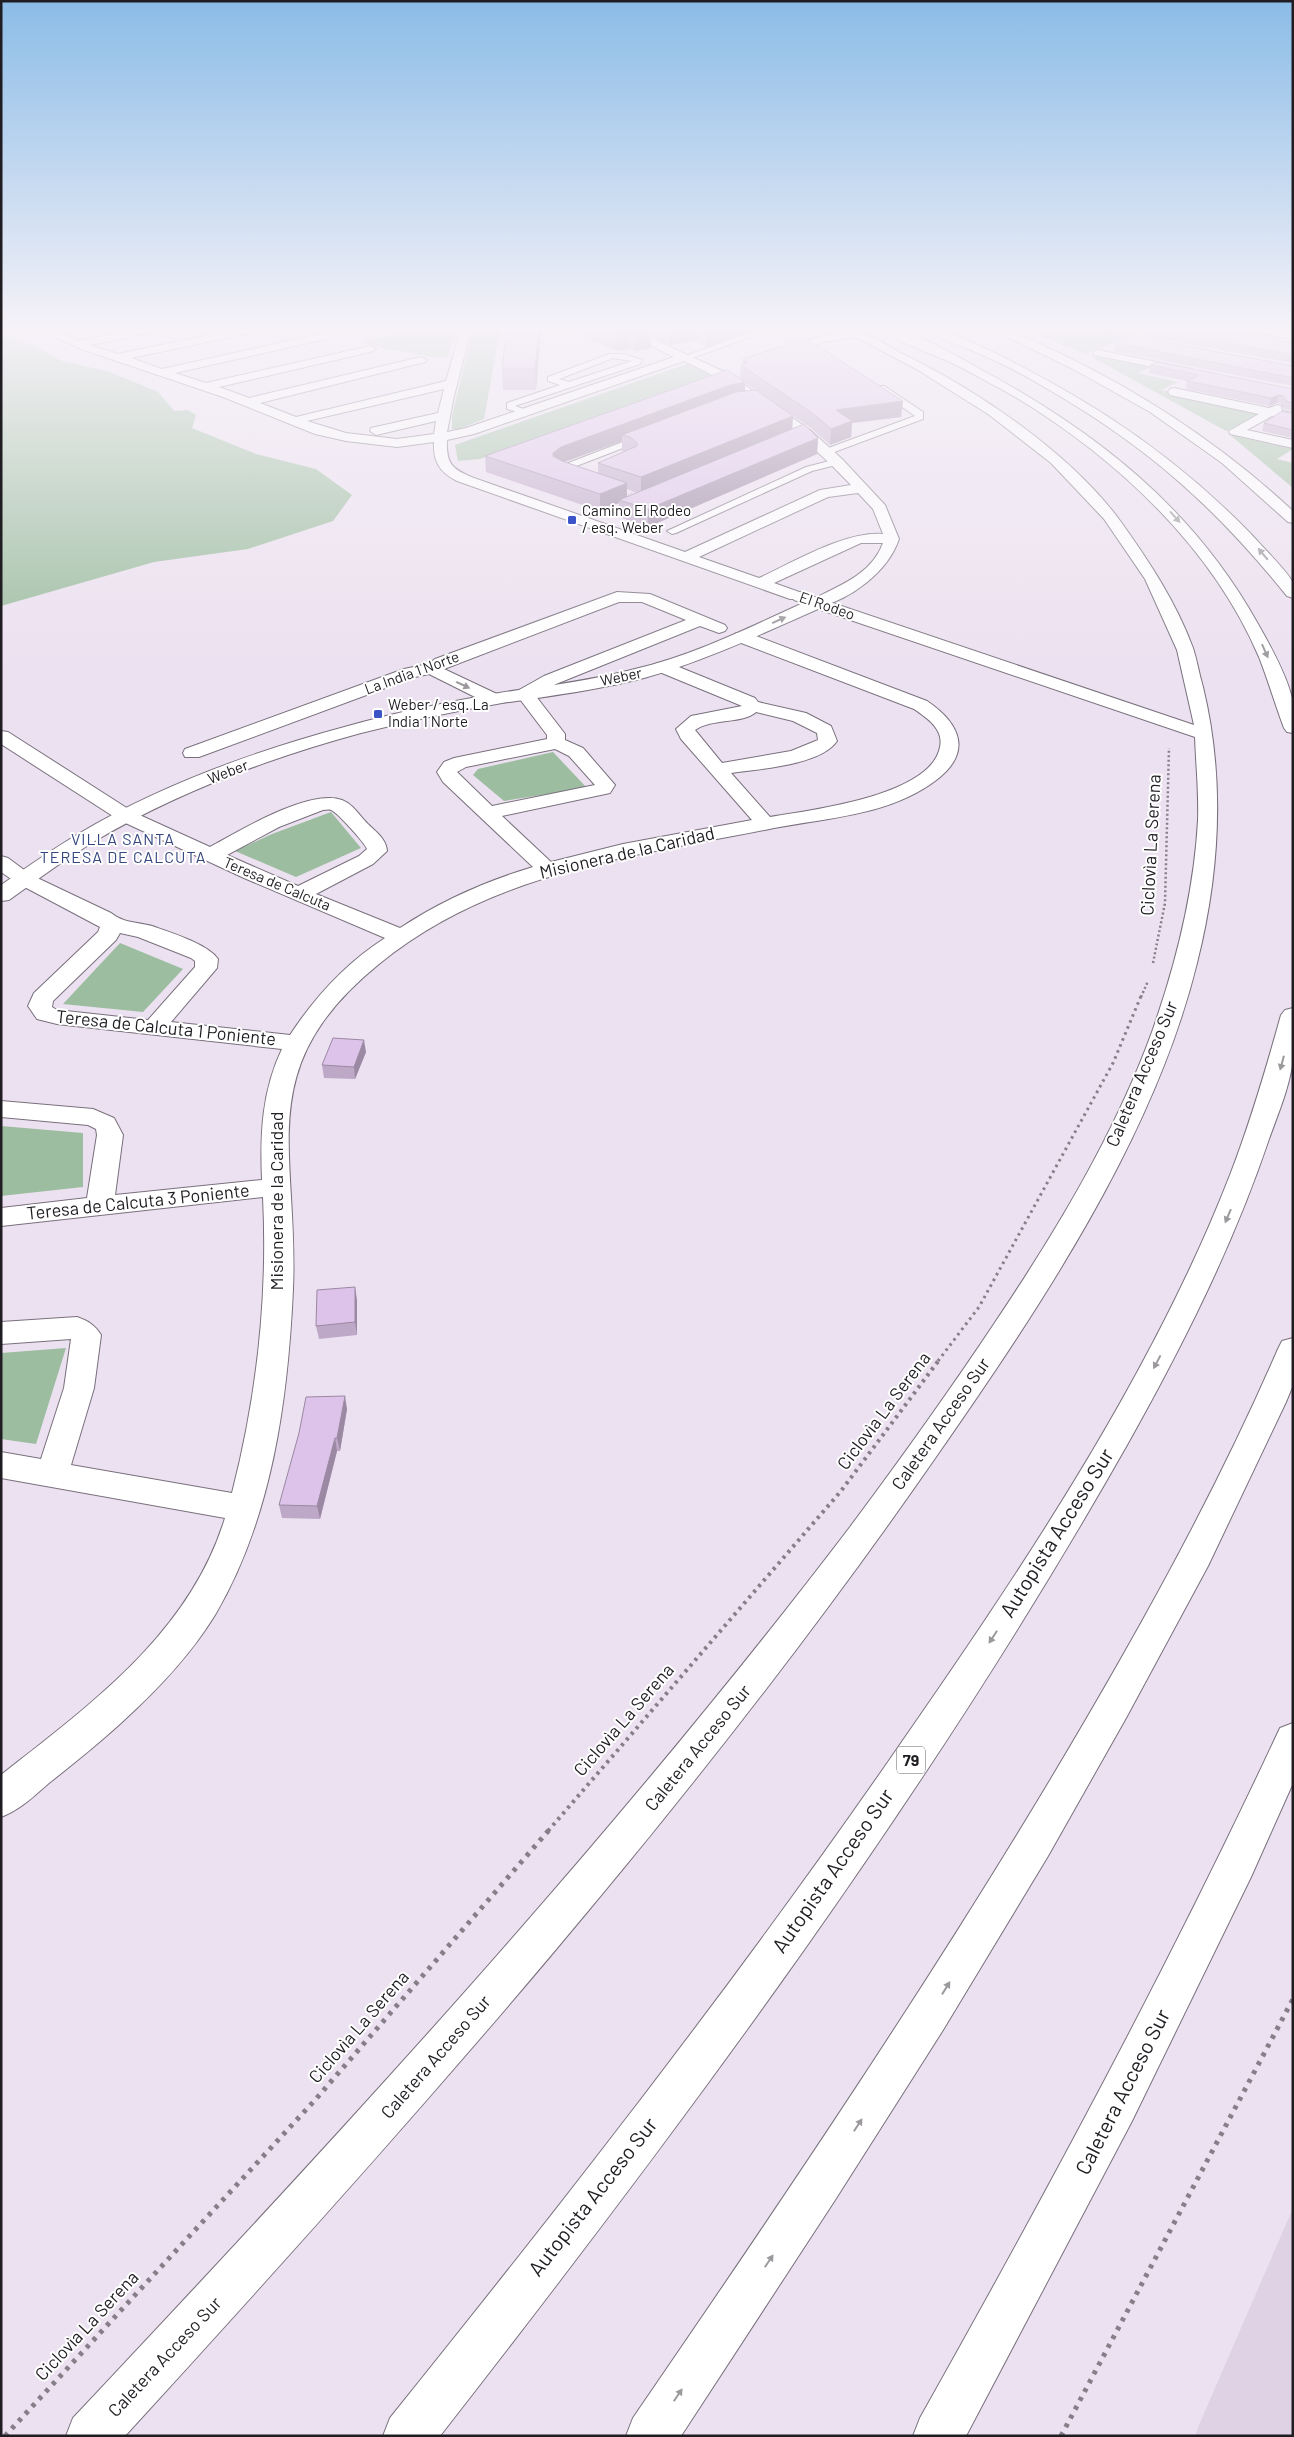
<svg xmlns="http://www.w3.org/2000/svg" width="1294" height="2437" viewBox="0 0 1294 2437" font-family="Barlow,sans-serif">
	<rect width="100%" height="100%" fill="#ece1f0"/>
	<polygon fill="#e0d2e5" points="1293,2208 1293,2436 1195,2436 1199,2425"/>
	<g fill="#9cbd9f">
		<polygon points="400,329 456,329 448,357 439,358 382,348 362,341 387,336"/>
		<polygon points="473,329 500,329 484,419 459,429 452,429 452,416"/>
		<polygon points="1024,329 1146,329 1086,354"/>
		<polygon points="1,335 33,345 62,361 110,372 158,392 174,411 188,410 196,415 192,428 256,454 316,469 352,495 333,521 248,549 154,562 1,606"/>
		<polygon points="1090,356 1151,367 1138,373 1178,382 1161,390 1262,412 1226,431"/>
		<polygon points="687,364 712,376 480,459 458,461 455,445"/>
		<polygon points="1230,435 1293,449 1277,459 1293,463 1293,488"/>
		<polygon points="553,752 587,788 504,801 473,775 478,769"/>
		<polygon points="331,812 361,848 296,877 235,851 272,834"/>
		<polygon points="120,943 183,969 143,1012 63,1004"/>
		<polygon points="1,1126 83,1133 83,1187 1,1196"/>
		<polygon points="66,1348 36,1444 1,1439 1,1353"/>
	</g>
	<g fill="none" stroke-linecap="round" stroke-linejoin="round">
		<g stroke="#79707d" stroke-width="2">
			<g id="lane">
				<polygon points="761,329 773,329 689,359 682,357"/>
				<path d="M609 354H624L642 360 640 364 515 406 526 410V414L507 409V403L560 385 548 381V377ZM613 358 632 361 569 382 559 379Z"/>
				<polygon points="878,386 884,386 923,412 923,419 829,454 823,454 823,450 915,416 878,390"/>
				<polygon points="646,433 649,434 649,438 566,470 575,474 575,478 569,478 556,472 558,467"/>
				<polygon points="837,459 842,462 840,464 812,471 676,533 672,534 667,531 806,467"/>
			</g>
		</g>
		<g stroke="#79707d" stroke-width="2">
			<g id="street">
				<path d="M38 329H52L79 341 139 329H161L156 332 90 345 118 354 239 329H260L255 332 131 358 162 369 330 332 335 335 330 338 175 373 206 383 370 346 376 349 370 352 219 387 249 398 421 357 427 360 425 362 260 403 296 417 446 381 461 329H471L454 396 447 432 466 428 674 357 617 329H631L727 373 810 430 842 459 885 505 899 539C888 572 851 599 817 608L811 606 809 603 811 600C839 586 872 574 883 543H861L774 583 802 593 804 596 802 599H790L457 481C439 472 433 461 434 442L397 447 346 441 315 434 223 397 81 349ZM684 361C747 390 804 435 851 485L820 490 685 552 474 478C452 469 446 464 447 440L474 434ZM444 389 438 413 371 428 370 431 376 435 436 421 434 434 397 439 346 433 307 421ZM858 493 873 509 883 534C845 531 794 562 759 578L699 557 828 497Z"/>
				<polygon points="1247,329 1271,329 1293,333 1293,339 1252,332"/>
				<polygon points="857,331 862,334 861,336 824,342 776,358 770,355 818,337"/>
				<polygon points="1098,350 1191,369 1197,372 1191,375 1094,355 1094,351"/>
				<polygon points="1174,388 1269,408 1277,405 1281,406 1282,411 1293,413 1293,421 1272,416 1247,430 1293,440 1293,448 1230,434 1229,431 1259,414 1170,395 1168,392 1170,389"/>
				<path d="M617 592 650 594 725 625 727 628 725 631 719 633 700 626 556 684 535 695 565 734V740L583 748 615 785 610 793 502 816 551 862 623 844 752 820 681 739 676 729 691 716 742 706 657 671 654 667 657 663H669L755 698 758 702 806 713 831 726 837 741C821 765 759 769 731 773L770 817C811 810 931 796 940 747 944 729 927 718 914 709L736 641 734 637 736 633H748L927 701C961 724 973 753 935 781 890 815 827 818 774 828 636 856 492 871 379 964 250 1069 299 1149 293 1289 288 1400 272 1518 215 1615 190 1656 156 1691 121 1723 98 1744 73 1764 49 1783 34 1796 20 1810 1 1817V1775C91 1704 190 1633 225 1518L1 1478V1452L41 1459 64 1388 71 1339 1 1344V1322L77 1317C88 1321 95 1325 101 1335L94 1388 71 1465 232 1493C257 1396 268 1297 263 1197L1 1226V1208L87 1198 97 1135 96 1129 88 1125 1 1117V1101L93 1109 114 1118 123 1135 115 1195 262 1180C260 1134 262 1091 282 1049L57 1024 37 1019 28 1006 34 993 98 932 100 927 17 883 1 872V856L8 858 31 875 111 913C123 923 137 922 152 926 169 932 208 944 218 959L217 968 171 1022 290 1035C315 997 346 963 385 938L244 878 119 820 1 744V731L8 732 133 812 210 847C239 831 310 788 342 800 352 804 358 813 365 821 373 830 386 837 387 851L373 864 316 894 400 928C441 901 486 881 533 867L443 782 437 772 444 762 454 758 547 739V735L516 694 519 690 544 676 686 620 642 602H619L444 669 499 695 502 699 499 703H487L429 674 415 677 199 757H185L183 753 185 749 404 669 428 664 435 659ZM756 712 793 721 817 733 818 740 791 751 722 763 695 730C712 718 743 724 756 712ZM555 749 569 756 595 785 492 806 457 772 466 767ZM323 810C326 810 329 809 331 810 337 812 365 843 367 849L359 856 298 886 227 855 279 827ZM120 933 138 937 191 958 195 961V967L148 1020 57 1010 52 1007 53 1001 116 940Z"/>
			</g>
		</g>
		<g stroke="#79707d" stroke-width="2">
			<g id="secondary">
				<path d="M841 329C863 329 882 343 901 353 977 390 1071 453 1121 522 1149 561 1176 602 1193 648 1197 660 1199 674 1203 687 1225 778 1220 872 1197 963 1154 1138 1040 1307 938 1454 696 1804 412 2122 125 2436H66L73 2418C343 2131 611 1841 850 1527 900 1460 948 1393 994 1324 1055 1233 1114 1136 1152 1032 1176 964 1194 893 1198 820 1199 793 1196 765 1195 737L818 609C761 634 705 661 644 678 597 690 550 696 502 703 455 711 408 721 361 733 269 758 178 792 95 841 65 859 37 880 9 900L1 901V885C27 867 53 849 80 833 163 784 255 751 348 726 397 712 448 702 499 693 544 686 590 681 635 669 694 655 748 628 803 603L794 600 792 597 800 592 1194 725 1177 650 1145 579 1104 519 1051 463 988 414 918 370Z"/>
				<path d="M991 329C1015 329 1039 344 1061 354 1146 395 1224 447 1293 511V523L1288 522 1222 463 1150 412 1073 369Z"/>
				<path d="M1293 1723V1783L1251 1877 1132 2121 966 2436H913L920 2418C1047 2192 1170 1964 1280 1728Z"/>
			</g>
		</g>
		<g stroke="#79707d" stroke-width="2">
			<g id="highway">
				<path d="M883 329C912 329 953 354 980 369 1095 431 1193 507 1258 624 1270 645 1289 679 1293 703 1294 713 1293 724 1293 733L1287 732 1284 728C1275 704 1268 680 1259 657 1212 547 1117 459 1017 398 995 386 973 373 950 362 935 355 892 340 883 329Z"/>
				<path d="M929 329H943C1060 381 1161 441 1251 534 1258 542 1290 574 1293 583 1294 586 1293 594 1293 598L1287 596C1216 508 1149 448 1051 391 1028 377 1004 364 980 354 967 348 938 339 929 329Z"/>
				<path d="M1293 1008C1293 1025 1294 1042 1293 1059 1290 1086 1278 1114 1269 1139 1233 1246 1182 1347 1127 1445 929 1795 687 2119 440 2436H383L390 2418C562 2204 731 1988 888 1762 1014 1581 1150 1381 1230 1175 1250 1123 1266 1069 1281 1015L1285 1010Z"/>
				<path d="M1293 1338V1385L1286 1402 1208 1566 1126 1718 1048 1856 943 2030 835 2200 681 2436H626L633 2418C775 2211 916 2003 1046 1787 1131 1645 1212 1501 1278 1349L1282 1341Z"/>
			</g>
		</g>
		<g stroke="#867f89" stroke-width="1" stroke-dasharray="1 2" stroke-linecap="butt">
			<polyline points="1102,332 1111,329"/>
			<polyline points="628,495 637,490"/>
		</g>
		<g stroke="#867f89" stroke-width="2.5" stroke-dasharray="2 2.5" stroke-linecap="butt">
			<polyline points="1153,963 1165,903 1169,748"/>
			<polyline points="1141,997 1148,981"/>
		</g>
		<polyline stroke="#867f89" stroke-width="3" stroke-dasharray="2.5 4" stroke-linecap="butt" points="938,1361 979,1307 1113,1063 1141,996"/>
		<polyline stroke="#867f89" stroke-width="4" stroke-dasharray="3 4.5" stroke-linecap="butt" points="548,1831 841,1491 939,1360"/>
		<g stroke="#867f89" stroke-width="5" stroke-dasharray="4 6" stroke-linecap="butt">
			<polyline points="5,2436 315,2100 549,1830"/>
			<polyline points="1061,2436 1293,1999"/>
		</g>
		<use href="#lane" fill="#fff" fill-rule="evenodd"/>
		<use href="#street" fill="#fff" fill-rule="evenodd"/>
		<use href="#secondary" fill="#fff" fill-rule="evenodd"/>
		<use href="#highway" fill="#fff" fill-rule="evenodd"/>
	</g>
	<g fill="#bea8c8" fill-rule="evenodd">
		<polygon points="507,329 757,329 706,347 697,340 670,345 651,336 651,348 635,351 629,349 617,351 569,330 541,331 536,390 503,390 502,369"/>
		<polygon points="1144,329 1293,343 1293,363 1143,336"/>
		<polygon points="1125,337 1293,366 1293,386 1113,351 1115,343 1124,339"/>
		<path d="M743 359 901 417 852 423 851 437 830 445 811 428 793 416 792 429 818 438 817 454 648 527 619 517V503L600 511 486 472 485 456 740 379 741 365 743 364ZM745 383 755 390 745 391ZM622 441V451L625 452 598 463V473L565 462ZM627 489 637 493 627 497Z"/>
		<polygon points="1150,365 1293,389 1293,411 1284,409 1281,404 1277,403 1269,406 1186,389 1187,381 1149,373"/>
		<polygon points="1293,414 1293,438 1262,431 1264,423"/>
		<polygon points="366,1052 355,1079 324,1078 322,1065"/>
		<polygon points="357,1300 357,1335 319,1339 316,1326"/>
		<polygon points="347,1409 340,1451 337,1451 320,1519 282,1518 279,1505"/>
	</g>
	<g fill="#9b88a3">
		<polygon points="539,329 541,329 541,331 536,390 535,369"/>
		<polygon points="629,329 629,349 617,351 616,331"/>
		<polygon points="647,329 651,329 651,348 635,351 635,331"/>
		<polygon points="670,329 697,329 697,340 670,345"/>
		<polygon points="706,329 757,329 706,347"/>
		<polygon points="745,382 745,398 630,437 622,435 622,441 561,463 554,470 553,453 561,447 730,385"/>
		<polygon points="1279,395 1277,403 1269,406 1271,398"/>
		<polygon points="903,401 901,417 852,423 851,437 830,445 831,429 836,410"/>
		<polygon points="793,416 792,432 641,494 641,477"/>
		<polygon points="818,438 817,454 648,527 648,509"/>
		<polygon points="627,483 627,500 619,500 619,503 600,511 600,494"/>
		<polygon points="364,1040 366,1052 355,1079 354,1067"/>
		<polygon points="355,1287 357,1300 357,1335 355,1322"/>
		<polygon points="345,1396 347,1409 340,1451 337,1438"/>
		<polygon points="335,1438 337,1451 320,1519 317,1506"/>
	</g>
	<g fill="#ddc3e9" stroke="#9b88a3">
		<polygon points="507,329 539,329 535,369 502,369"/>
		<polygon points="612,329 628,329 616,331"/>
		<polygon points="630,329 647,329 635,331"/>
		<polygon points="1146,329 1220,329 1293,343 1293,355"/>
		<polygon points="1128,335 1293,366 1293,378 1115,343 1129,337 1125,337"/>
		<polygon points="805,338 903,401 836,410 852,421 831,429 812,413 741,365 748,362 743,359"/>
		<polygon points="1158,362 1293,389 1293,403 1286,401 1283,396 1279,395 1271,398 1187,381 1199,375 1150,365"/>
		<polygon points="727,370 745,382 730,385 561,447 553,453 553,456 562,461 627,483 600,494 485,456"/>
		<polygon points="756,390 793,416 641,477 598,463 637,446 637,443 630,437 622,435 736,392"/>
		<polygon points="1282,411 1293,414 1293,430 1264,423"/>
		<polygon points="804,424 818,438 648,509 619,500"/>
		<polygon points="333,1038 364,1040 354,1067 322,1065"/>
		<polygon points="355,1287 355,1322 316,1326 317,1290"/>
		<polygon points="345,1396 337,1438 335,1438 317,1506 279,1505 299,1433 306,1397"/>
	</g>
	<defs><path id="oneway-solid" d="M-6-.8H1V-3.2L6.5 0L1 3.2V.8H-6Z" transform="scale(1.25)"/></defs>
	<g fill="#9b999c">
		<use href="#oneway-solid" transform="translate(1175 517) rotate(48)"/>
		<use href="#oneway-solid" transform="translate(1263 554) rotate(-130)"/>
		<use href="#oneway-solid" transform="translate(779 620) rotate(-24)"/>
		<use href="#oneway-solid" transform="translate(1265 651) rotate(66)"/>
		<use href="#oneway-solid" transform="translate(463 685) rotate(25)"/>
		<use href="#oneway-solid" transform="translate(1282 1063) rotate(105)"/>
		<use href="#oneway-solid" transform="translate(1228 1216) rotate(113)"/>
		<use href="#oneway-solid" transform="translate(1157 1362) rotate(118)"/>
		<use href="#oneway-solid" transform="translate(993 1637) rotate(123)"/>
		<use href="#oneway-solid" transform="translate(946 1988) rotate(-58)"/>
		<use href="#oneway-solid" transform="translate(858 2125) rotate(-57)"/>
		<use href="#oneway-solid" transform="translate(769 2261) rotate(-56)"/>
		<use href="#oneway-solid" transform="translate(678 2395) rotate(-56)"/>
	</g>
	<linearGradient id="sky" x2="0" y2="1"><stop stop-color="#8bbce7"/><stop offset="0.49" stop-color="#f6f2f8"/><stop offset="1" stop-color="#f6f2f8" stop-opacity="0"/></linearGradient>
	<rect width="1294" height="670" fill="url(#sky)"/>
	<g fill="#3b54c7" stroke="#fff" stroke-width="2">
		<rect x="567" y="515" width="10" height="10" rx="2.5"/>
		<rect x="373" y="709" width="10" height="10" rx="2.5"/>
	</g>
	<g text-anchor="middle" stroke-width="4" stroke-linejoin="round" paint-order="stroke">
		<g font-size="15" fill="#201d22" stroke="#fff" text-anchor="start">
			<text x="582" y="516">Camino El Rodeo<tspan x="582" dy="17">/ esq. Weber</tspan></text>
			<text x="388" y="710">Weber / esq. La<tspan x="388" dy="17">India 1 Norte</tspan></text>
		</g>
		<g font-size="15" fill="#201d22" stroke="#fff">
			<text transform="translate(827 606) rotate(19)" y="5">El Rodeo</text>
			<text transform="translate(412 673) rotate(-20)" y="5">La India 1 Norte</text>
			<text transform="translate(621 677) rotate(-12)" y="5">Weber</text>
			<text transform="translate(228 772) rotate(-21)" y="5">Weber</text>
			<text transform="translate(277 884) rotate(23)" y="5">Teresa de Calcuta</text>
		</g>
		<g font-size="16" letter-spacing="1" fill="#354781" stroke="#fff">
			<text x="123" y="845">VILLA SANTA<tspan x="123" dy="18">TERESA DE CALCUTA</tspan></text>
		</g>
		<rect fill="#fff" stroke="#636164" stroke-width="1" x="897" y="1746.5" width="28" height="27" rx="4"/>
		<g font-size="16" font-weight="bold" fill="#201d22">
			<text x="911" y="1766">79</text>
		</g>
		<g font-size="18" fill="#201d22" stroke="#fff">
			<text transform="translate(1151 845) rotate(-87)" y="6">Ciclovìa La Serena</text>
			<text transform="translate(627 853) rotate(-13)" y="6">Misionera de la Caridad</text>
			<text transform="translate(166 1028) rotate(6)" y="6">Teresa de Calcuta 1 Poniente</text>
			<text transform="translate(1142 1074) rotate(-67)" y="6">Caletera Acceso Sur</text>
			<text transform="translate(277 1201) rotate(-90)" y="6">Misionera de la Caridad</text>
			<text transform="translate(138 1202) rotate(-6)" y="6">Teresa de Calcuta 3 Poniente</text>
			<text transform="translate(884 1411) rotate(-53)" y="6">Ciclovìa La Serena</text>
			<text transform="translate(941 1424) rotate(-55)" y="6">Caletera Acceso Sur</text>
			<text transform="translate(624 1720) rotate(-49)" y="6">Ciclovìa La Serena</text>
			<text transform="translate(698 1748) rotate(-51)" y="6">Caletera Acceso Sur</text>
			<text transform="translate(359 2027) rotate(-49)" y="6">Ciclovìa La Serena</text>
			<text transform="translate(436 2057) rotate(-49)" y="6">Caletera Acceso Sur</text>
			<text transform="translate(87 2326) rotate(-47)" y="6">Ciclovìa La Serena</text>
			<text transform="translate(165 2357) rotate(-47)" y="6">Caletera Acceso Sur</text>
		</g>
		<g font-size="21" fill="#201d22" stroke="#fff">
			<text transform="translate(1057 1533) rotate(-58)" y="7">Autopista Acceso Sur</text>
			<text transform="translate(833 1871) rotate(-55)" y="7">Autopista Acceso Sur</text>
			<text transform="translate(1123 2092) rotate(-63)" y="7">Caletera Acceso Sur</text>
			<text transform="translate(593 2197) rotate(-52)" y="7">Autopista Acceso Sur</text>
		</g>
	</g>
	<rect width="1294" height="2437" fill="none" stroke="#201d22" stroke-width="5"/>
</svg>
